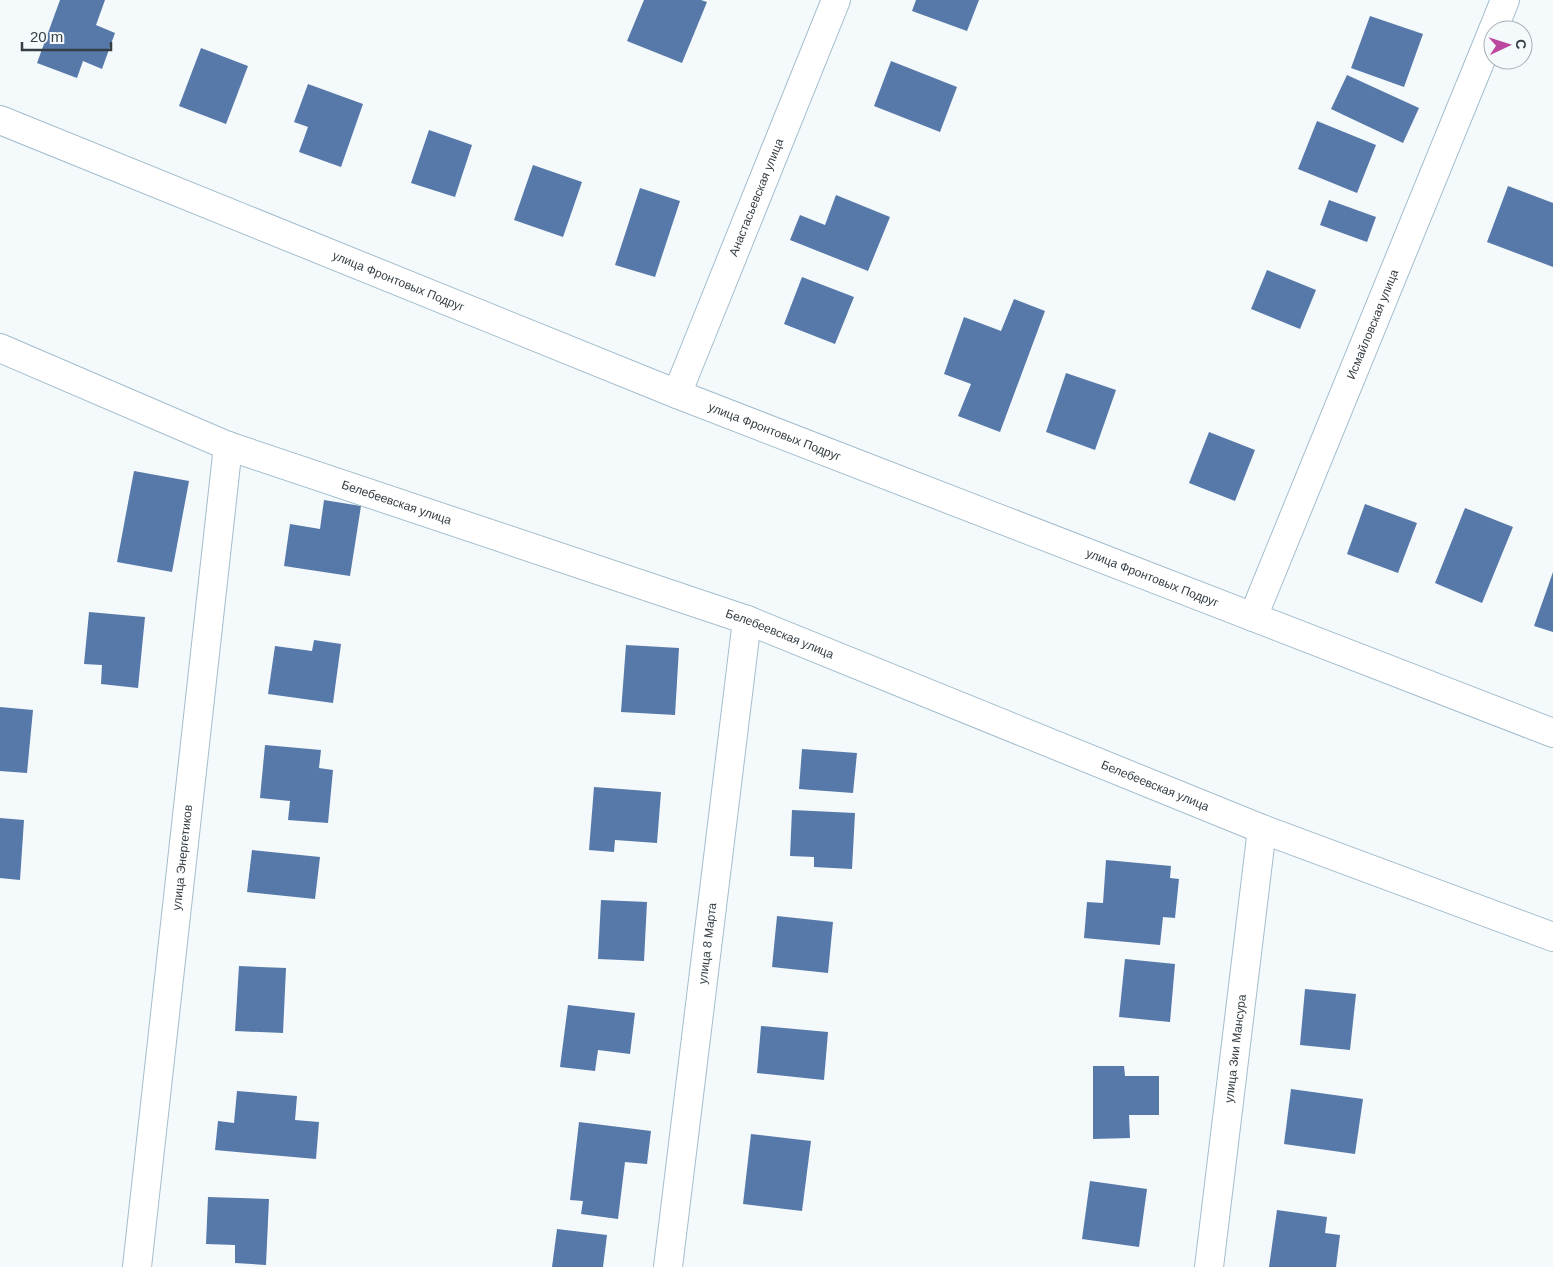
<svg xmlns="http://www.w3.org/2000/svg" width="1553" height="1267" viewBox="0 0 1553 1267" font-family="Arial,sans-serif">
	<rect width="100%" height="100%" fill="#f4f9fc"/>
	<g fill="#5779a9">
		<polygon points="60,0 105,0 96,25 115,33 102,69 83,61 77,78 37,63"/>
		<polygon points="644,0 701,0 707,2 682,63 627,41"/>
		<polygon points="916,0 979,0 967,31 912,11"/>
		<polygon points="1370,16 1423,34 1404,87 1351,68"/>
		<polygon points="201,48 248,66 226,124 179,106"/>
		<polygon points="891,61 957,87 940,132 874,106"/>
		<polygon points="1347,75 1419,108 1403,143 1331,109"/>
		<polygon points="308,84 363,104 341,167 299,152 308,127 294,122"/>
		<polygon points="1317,121 1376,145 1357,193 1298,169"/>
		<polygon points="429,130 472,145 455,197 411,183"/>
		<polygon points="533,165 582,182 563,237 514,220"/>
		<polygon points="1508,186 1553,203 1553,267 1487,242"/>
		<polygon points="640,188 680,201 655,277 615,265"/>
		<polygon points="836,195 890,217 868,271 790,240 800,215 825,225"/>
		<polygon points="1329,200 1376,217 1367,242 1320,225"/>
		<polygon points="1267,270 1316,290 1300,329 1251,309"/>
		<polygon points="802,277 854,297 835,344 784,324"/>
		<polygon points="1014,299 1045,311 1000,432 958,416 971,384 944,374 964,317 1001,331"/>
		<polygon points="1066,373 1116,390 1095,450 1046,432"/>
		<polygon points="1209,432 1255,450 1235,501 1189,483"/>
		<polygon points="134,471 189,481 172,572 117,562"/>
		<polygon points="324,500 361,506 350,576 284,566 290,524 320,529"/>
		<polygon points="1365,504 1417,523 1398,573 1347,554"/>
		<polygon points="1465,508 1513,527 1482,603 1435,583"/>
		<polygon points="1553,572 1553,632 1534,626"/>
		<polygon points="89,612 145,617 138,688 101,684 102,665 84,664"/>
		<polygon points="314,640 341,644 333,703 268,694 275,646 312,651"/>
		<polygon points="626,645 679,648 675,715 621,712"/>
		<polygon points="0,707 33,710 27,773 0,771"/>
		<polygon points="265,745 321,750 319,768 333,770 328,823 288,820 290,801 260,798"/>
		<polygon points="802,749 857,753 853,793 799,789"/>
		<polygon points="594,787 661,792 657,843 615,840 614,852 589,850"/>
		<polygon points="792,810 855,813 852,869 814,867 814,857 790,856"/>
		<polygon points="0,818 24,820 20,880 0,878"/>
		<polygon points="252,850 320,857 315,899 247,892"/>
		<polygon points="1106,860 1171,866 1170,878 1179,879 1175,918 1163,917 1160,945 1084,938 1087,902 1103,903"/>
		<polygon points="601,900 647,902 644,961 598,959"/>
		<polygon points="777,916 833,922 828,973 772,967"/>
		<polygon points="1125,959 1175,964 1170,1022 1119,1017"/>
		<polygon points="239,966 286,968 283,1033 235,1031"/>
		<polygon points="1305,989 1356,994 1350,1050 1300,1045"/>
		<polygon points="568,1005 635,1013 630,1054 598,1050 595,1071 560,1067"/>
		<polygon points="761,1026 828,1032 824,1080 757,1073"/>
		<polygon points="1093,1066 1124,1066 1125,1076 1159,1076 1159,1115 1129,1115 1130,1138 1093,1139"/>
		<polygon points="1291,1089 1363,1099 1355,1154 1284,1144"/>
		<polygon points="237,1091 297,1096 295,1120 319,1122 316,1159 215,1150 218,1121 234,1123"/>
		<polygon points="579,1122 651,1131 647,1164 625,1162 618,1219 581,1214 583,1201 570,1200"/>
		<polygon points="751,1134 811,1141 802,1211 743,1204"/>
		<polygon points="1090,1181 1147,1189 1139,1247 1082,1239"/>
		<polygon points="208,1197 269,1199 266,1265 235,1263 235,1245 206,1244"/>
		<polygon points="1277,1210 1327,1217 1325,1233 1340,1235 1336,1267 1269,1267"/>
		<polygon points="557,1229 607,1235 603,1267 552,1267"/>
	</g>
	<g fill="none" stroke-linecap="round" stroke-linejoin="round">
		<g stroke="#a4bdcd" stroke-width="30">
			<g id="minor">
				<polyline points="1493,30 1505,0"/>
				<path id="s1" d="M0 120 677 394 1553 733"/>
				<path id="s2" d="M0 348 228 446 747 620 1262 829 1553 937"/>
				<path id="s3" d="M677 394 836 0"/>
				<path id="s4" d="M1253 617 1493 30"/>
				<path id="s5" d="M137 1267 228 446"/>
				<path id="s6" d="M668 1267 747 620"/>
				<path id="s7" d="M1209 1267 1262 829"/>
			</g>
		</g>
		<use href="#minor" stroke="#fff" stroke-width="28"/>
	</g>
	<g text-anchor="middle" stroke-width="5" stroke-linejoin="round" paint-order="stroke">
		<g font-size="12" fill="#343e44" stroke="#f4f9fc">
			<text dy="4" stroke="none"><textPath href="#s3" startOffset="212">Анастасьевская улица</textPath></text>
			<text dy="4" stroke="none"><textPath href="#s1" startOffset="430">улица Фронтовых Подруг</textPath></text>
			<text dy="4" stroke="none"><textPath href="#s4" startOffset="316">Исмайловская улица</textPath></text>
			<text dy="4" stroke="none"><textPath href="#s1" startOffset="835">улица Фронтовых Подруг</textPath></text>
			<text dy="4" stroke="none"><textPath href="#s2" startOffset="426">Белебеевская улица</textPath></text>
			<text dy="4" stroke="none"><textPath href="#s1" startOffset="1240">улица Фронтовых Подруг</textPath></text>
			<text dy="4" stroke="none"><textPath href="#s2" startOffset="831">Белебеевская улица</textPath></text>
			<text dy="4" stroke="none"><textPath href="#s2" startOffset="1236">Белебеевская улица</textPath></text>
			<text dy="4" stroke="none"><textPath href="#s5" startOffset="412">улица Энергетиков</textPath></text>
			<text dy="4" stroke="none"><textPath href="#s6" startOffset="326">улица 8 Марта</textPath></text>
			<text dy="4" stroke="none"><textPath href="#s7" startOffset="220">улица Зии Мансура</textPath></text>
		</g>
	</g>
	<g transform="translate(1508 45) rotate(86)"><circle r="24" fill="#f4f9fc" stroke="#a7aeb2"/>
	<path d="M0-4L9 19L0 12L-9 19Z" fill="#bc479e"/>
	<text y="-8" font-size="14" font-weight="bold" text-anchor="middle" fill="#343e44">С</text>
	</g>
	<path d="M22 42v8h89v-8" fill="none" stroke="#343e44" stroke-width="2.5"/>
	<text x="30" y="42" font-size="15" fill="#343e44" stroke="#f4f9fc" stroke-width="4" paint-order="stroke">20 m</text>
</svg>
